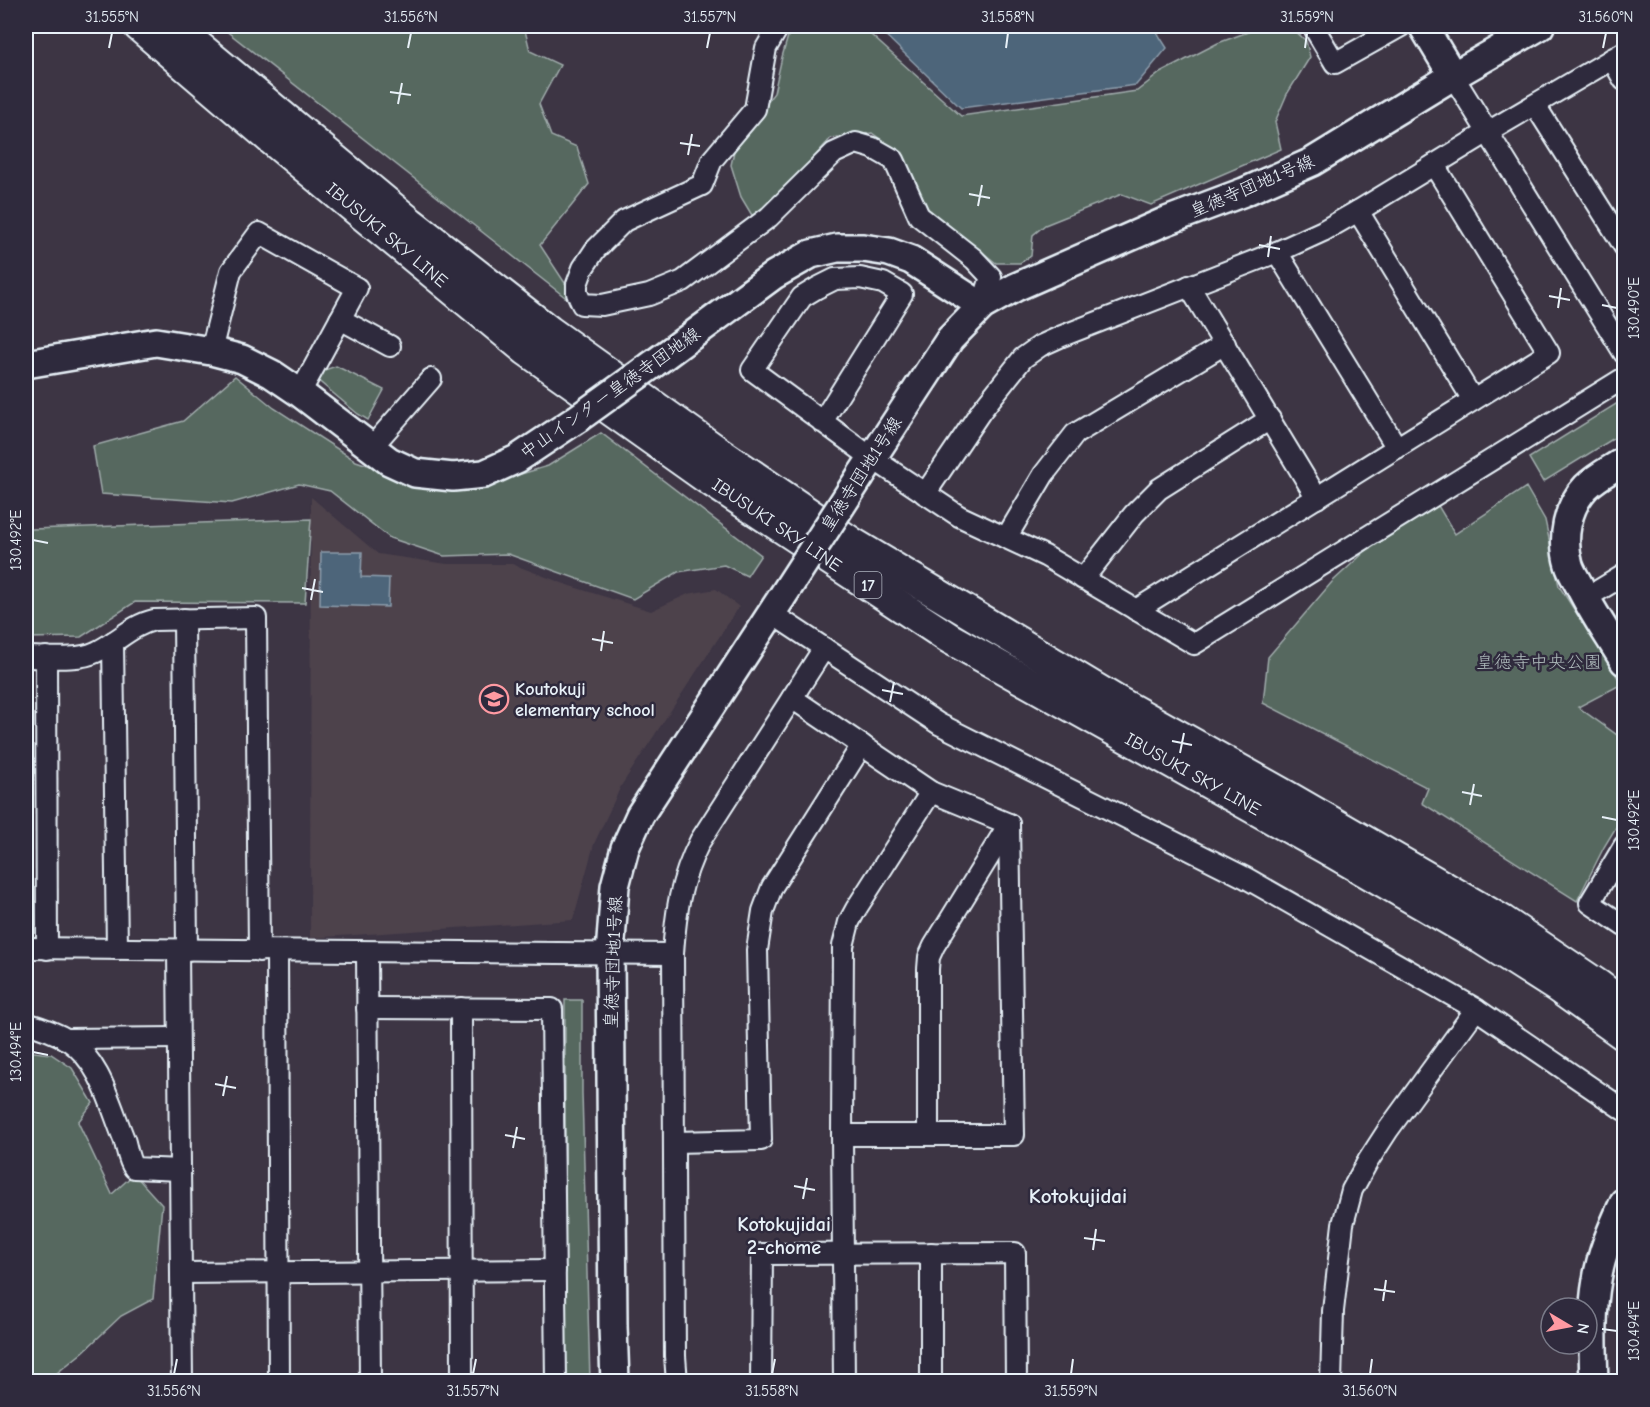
<svg xmlns="http://www.w3.org/2000/svg" width="1650" height="1407" viewBox="0 0 1650 1407" font-family="'Comic Neue','Klee One',sans-serif">
	<rect width="100%" height="100%" fill="#3d3544"/>
	<filter id="ink" filterUnits="userSpaceOnUse"><feTurbulence type="fractalNoise" baseFrequency=".0167" numOctaves="2"/><feDisplacementMap in="SourceGraphic" scale="12" xChannelSelector="R" yChannelSelector="G"/><feConvolveMatrix kernelMatrix="1 2 1 2 8 2 1 2 1" color-interpolation-filters="sRGB"/></filter>
	<g filter="url(#ink)">
		<polygon fill="#4d424c" points="311,497 378,554 447,564 512,564 570,586 651,611 688,594 716,589 739,607 621,786 594,844 573,920 310,938"/>
		<g fill="#57685f" stroke="#a0acac" stroke-width="1.5">
			<polygon points="220,26 524,26 530,51 560,65 539,104 551,136 577,147 589,184 540,245 584,312"/>
			<polygon points="791,26 861,26 961,116 1137,91 1160,73 1218,43 1264,26 1290,26 1306,41 1310,57 1287,94 1275,122 1281,149 1151,205 1122,194 1045,225 1033,235 1031,256 1020,263 996,263 926,207 903,156 872,133 831,138 799,174 753,217 741,197 731,165 736,142 774,93 782,57"/>
			<polygon points="336,366 384,390 368,420 358,414 315,378 319,372"/>
			<polygon points="235,376 274,408 356,461 430,486 481,486 548,466 601,433 761,555 747,576 724,565 678,572 633,599 508,554 444,556 390,538 330,491 299,484 232,503 101,494 93,446 183,421"/>
			<polygon points="1624,399 1624,432 1543,482 1529,458"/>
			<polygon points="1526,487 1545,520 1559,586 1622,684 1578,707 1624,740 1624,814 1604,847 1577,901 1422,803 1428,788 1263,703 1268,657 1332,582 1381,537 1412,521 1437,504 1455,534"/>
			<polygon points="311,519 305,603 135,602 81,637 26,638 26,533 32,529"/>
			<polygon points="565,1000 582,1000 582,1093 590,1381 565,1382"/>
			<polygon points="26,1051 51,1054 72,1068 93,1103 78,1122 112,1194 134,1174 162,1205 153,1299 121,1316 83,1352 47,1381 26,1382"/>
		</g>
		<g fill="#4e657a" stroke="#8c9dac" stroke-width="1.5">
			<polygon points="876,26 1153,26 1167,48 1136,85 961,108"/>
			<polygon points="321,552 362,552 361,577 389,578 388,607 320,605"/>
		</g>
		<g fill="none" stroke-linecap="round" stroke-linejoin="round">
			<g stroke="#e8f1f8" stroke-width="24">
				<g id="street">
					<polyline points="779,26 766,48 755,109 712,160 702,185 624,221 595,250 583,268 577,284 577,293 582,304 602,305 649,295 683,281 769,217 834,153 856,143 873,148 894,160 919,216 974,259 991,277 982,306"/>
					<polyline points="1313,26 1335,63 1401,26"/>
					<polyline points="1612,59 1624,80"/>
					<polyline points="1453,76 1624,353"/>
					<polyline points="1535,105 1624,246"/>
					<polyline points="1358,211 1473,400"/>
					<polyline points="1277,252 1397,448"/>
					<polyline points="1189,286 1317,498"/>
					<polyline points="340,319 390,346"/>
					<polyline points="211,351 231,271 259,233 357,288 300,393"/>
					<polyline points="822,422 902,294 883,283 860,278 835,279 817,288 802,297 752,370 872,458 959,516 1045,556 1194,644 1624,378"/>
					<polyline points="371,448 431,379"/>
					<polyline points="925,494 981,411 1023,358 1040,346 1062,336 1277,252 1323,231 1358,211 1488,132 1624,52"/>
					<polyline points="1006,538 1044,474 1075,434 1225,344"/>
					<polyline points="1083,579 1134,514 1159,489 1270,419"/>
					<polyline points="1586,598 1624,575"/>
					<polyline points="1136,610 1549,353 1434,165"/>
					<polyline points="771,613 939,724 1246,878 1476,1009 1624,1110"/>
					<polyline points="184,619 187,950"/>
					<polyline points="113,642 117,949"/>
					<path d="M26 657C46 657 78 661 96 652 116 643 132 625 154 620L256 618 259 951"/>
					<polyline points="46,657 47,949"/>
					<polyline points="792,698 931,792 1009,824 1014,1135 842,1135"/>
					<polyline points="1624,846 1590,903 1624,926"/>
					<polyline points="26,948 673,954"/>
					<polyline points="178,950 182,1382"/>
					<polyline points="277,951 279,1382"/>
					<polyline points="367,952 370,1382"/>
					<polyline points="367,1008 552,1009 556,1382"/>
					<polyline points="461,1008 462,1382"/>
					<path d="M26 1023C40 1027 55 1032 68 1040 101 1062 110 1105 124 1139 127 1148 128 1161 134 1168L180 1170"/>
					<polyline points="65,1039 178,1038"/>
					<polyline points="928,1135 928,969 929,957 934,946 1009,824"/>
					<polyline points="674,1142 761,1140 757,950 763,911 772,887 862,745"/>
					<polyline points="931,1253 931,1382"/>
					<polyline points="181,1273 555,1270"/>
					<path d="M677 1382 675 1356 673 954C676 910 680 881 700 841L824 648"/>
					<polyline points="761,1382 762,1254 1015,1253 1016,1382"/>
					<polyline points="844,1382 842,1135 843,946 849,922 856,909 931,792"/>
					<polyline points="1331,1382 1333,1311 1343,1224 1352,1190 1368,1161 1388,1130 1476,1009"/>
				</g>
			</g>
			<g stroke="#e8f1f8" stroke-width="32">
				<g id="secondary">
					<polyline points="1423,26 1453,76"/>
					<polyline points="26,364 156,342 211,351 242,359 272,374 300,393 389,461 415,473 453,477 484,474 517,459 577,419"/>
					<polyline points="652,365 774,275 811,254 837,248 863,248 889,252 911,260 982,306"/>
					<path d="M1624 461C1612 469 1597 476 1586 487 1567 507 1561 538 1569 565 1571 572 1576 579 1579 585 1592 612 1609 636 1624 661"/>
					<polyline points="861,475 950,339 982,306 1016,287 1164,222 1244,192 1312,162 1453,76 1540,26"/>
					<polyline points="615,1382 613,1326 610,954 615,886 625,848 640,815 782,597"/>
					<path d="M1594 1382C1593 1348 1591 1314 1597 1280 1601 1253 1613 1226 1624 1202"/>
				</g>
			</g>
			<g stroke="#e8f1f8" stroke-width="34">
				<g id="primary">
					<polyline points="139,26 271,139 526,350 705,477 949,638 1325,848 1474,934 1557,987 1624,1035"/>
					<polyline points="174,26 411,223 549,331 720,453 851,542 1115,700 1285,795 1503,921 1598,985 1624,1005"/>
				</g>
			</g>
			<use href="#street" stroke="#2f2a3d" stroke-width="20"/>
			<use href="#secondary" stroke="#2f2a3d" stroke-width="27"/>
			<use href="#primary" stroke="#2f2a3d" stroke-width="30"/>
			<g stroke="#e8f1f8" stroke-width="32" stroke-linecap="butt">
				<g id="secondary-bridge">
					<polyline points="577,419 652,365"/>
					<polyline points="782,597 861,475"/>
				</g>
			</g>
			<use href="#secondary-bridge" stroke="#2f2a3d" stroke-width="27"/>
		</g>
	</g>
	<path fill="none" stroke="#e8f1f8" stroke-width="2" d="M109 48 112 33M408 48 411 33M707 48 710 33M1006 48 1008 33M1305 48 1307 33M1603 48 1606 33M390 92 411 95M398 104 402 83M680 143 700 146M688 155 692 134M969 194 990 198M978 206 982 185M1259 245 1280 249M1268 257 1271 236M1549 296 1570 300M1602 305 1617 308M1558 308 1561 288M33 540 48 543M302 588 323 592M311 600 315 579M592 639 613 643M601 651 604 631M882 690 903 694M890 702 894 682M1172 741 1192 745M1180 753 1184 733M1462 792 1482 796M1470 805 1474 784M1602 817 1617 820M33 1052 48 1055M215 1084 236 1088M223 1096 227 1076M505 1135 525 1139M513 1148 517 1127M794 1186 815 1190M803 1199 807 1178M1084 1238 1105 1241M1093 1250 1096 1229M1374 1289 1395 1292M1383 1301 1386 1280M1602 1329 1617 1331M174 1374 177 1359M473 1374 476 1359M772 1374 775 1359M1071 1374 1073 1359M1370 1374 1372 1359"/>
	<defs>
		<g id="school-ring" transform="scale(1.5)"><circle r="9.5" fill="#2f2a3d" stroke="#ff9aa2" stroke-width="1.5"/><path d="M0-5L7-2L0 1L-7-2ZM-4 1L0 2.5L4 1V4Q0 6-4 4Z" fill="#ff9aa2"/></g>
	</defs>
	<g fill-rule="evenodd">
		<use href="#school-ring" x="494" y="699"/>
	</g>
	<g text-anchor="middle" stroke-width="5" stroke-linejoin="round" paint-order="stroke">
		<rect fill="#2f2a3d" stroke="#b0b5c0" stroke-width="1.5" x="854.5" y="572" width="27" height="26" rx="4.5"/>
		<g font-size="16" font-weight="bold" fill="#e8f1f8">
			<text x="868" y="591">17</text>
		</g>
		<g font-size="18" fill="#e8f1f8" stroke="#2f2a3d">
			<text transform="translate(1252 186) rotate(-23)" y="6">皇徳寺団地1号線</text>
			<text transform="translate(387 235) rotate(40)" y="6">IBUSUKI SKY LINE</text>
			<text transform="translate(610 393) rotate(-35)" y="6">中山インター皇徳寺団地線</text>
			<text transform="translate(861 474) rotate(-57)" y="6">皇徳寺団地1号線</text>
			<text transform="translate(777 525) rotate(34)" y="6">IBUSUKI SKY LINE</text>
			<text transform="translate(1193 774) rotate(29)" y="6">IBUSUKI SKY LINE</text>
			<text transform="translate(613 962) rotate(-88)" y="6">皇徳寺団地1号線</text>
		</g>
		<g font-size="18" fill="#aebabb" stroke="#2f2a3d">
			<text x="1539" y="668">皇徳寺中央公園</text>
		</g>
		<g font-size="18" font-weight="bold" fill="#e8f1f8" stroke="#2f2a3d" text-anchor="start">
			<text x="515" y="695">Koutokuji<tspan x="515" dy="21">elementary school</tspan></text>
		</g>
		<g font-size="20" font-weight="bold" fill="#e8f1f8" stroke="#2f2a3d">
			<text x="784" y="1231">Kotokujidai<tspan x="784" dy="23">2-chome</tspan></text>
		</g>
		<g font-size="21" font-weight="bold" fill="#e8f1f8" stroke="#2f2a3d">
			<text x="1078" y="1203">Kotokujidai</text>
		</g>
	</g>
	<rect width="1650" height="1407" fill="none" stroke="#2f2a3d" stroke-width="66"/>
	<g transform="translate(1569 1326) rotate(100)"><circle r="28" fill="#2f2a3d" stroke="#797a88" stroke-width="1.5"/>
	<path d="M0-4.5L10 22L0 15L-10 22Z" fill="#ff9aa2"/>
	<text y="-9" font-size="16" font-weight="bold" text-anchor="middle" fill="#e8f1f8">N</text>
	</g>
	<rect x="33" y="33" width="1584" height="1341" fill="none" stroke="#e8f1f8" stroke-width="2"/>
	<g font-size="15" text-anchor="middle" fill="#e8f1f8">
		<text x="112" y="22">31.555°N</text>
		<text x="411" y="22">31.556°N</text>
		<text x="710" y="22">31.557°N</text>
		<text x="1008" y="22">31.558°N</text>
		<text x="1307" y="22">31.559°N</text>
		<text x="1606" y="22">31.560°N</text>
		<text transform="translate(1634 308) rotate(-90)" y="5">130.490°E</text>
		<text transform="translate(16 540) rotate(-90)" y="5">130.492°E</text>
		<text transform="translate(1634 820) rotate(-90)" y="5">130.492°E</text>
		<text transform="translate(16 1052) rotate(-90)" y="5">130.494°E</text>
		<text transform="translate(1634 1331) rotate(-90)" y="5">130.494°E</text>
		<text x="174" y="1396">31.556°N</text>
		<text x="473" y="1396">31.557°N</text>
		<text x="772" y="1396">31.558°N</text>
		<text x="1071" y="1396">31.559°N</text>
		<text x="1370" y="1396">31.560°N</text>
	</g>
</svg>
